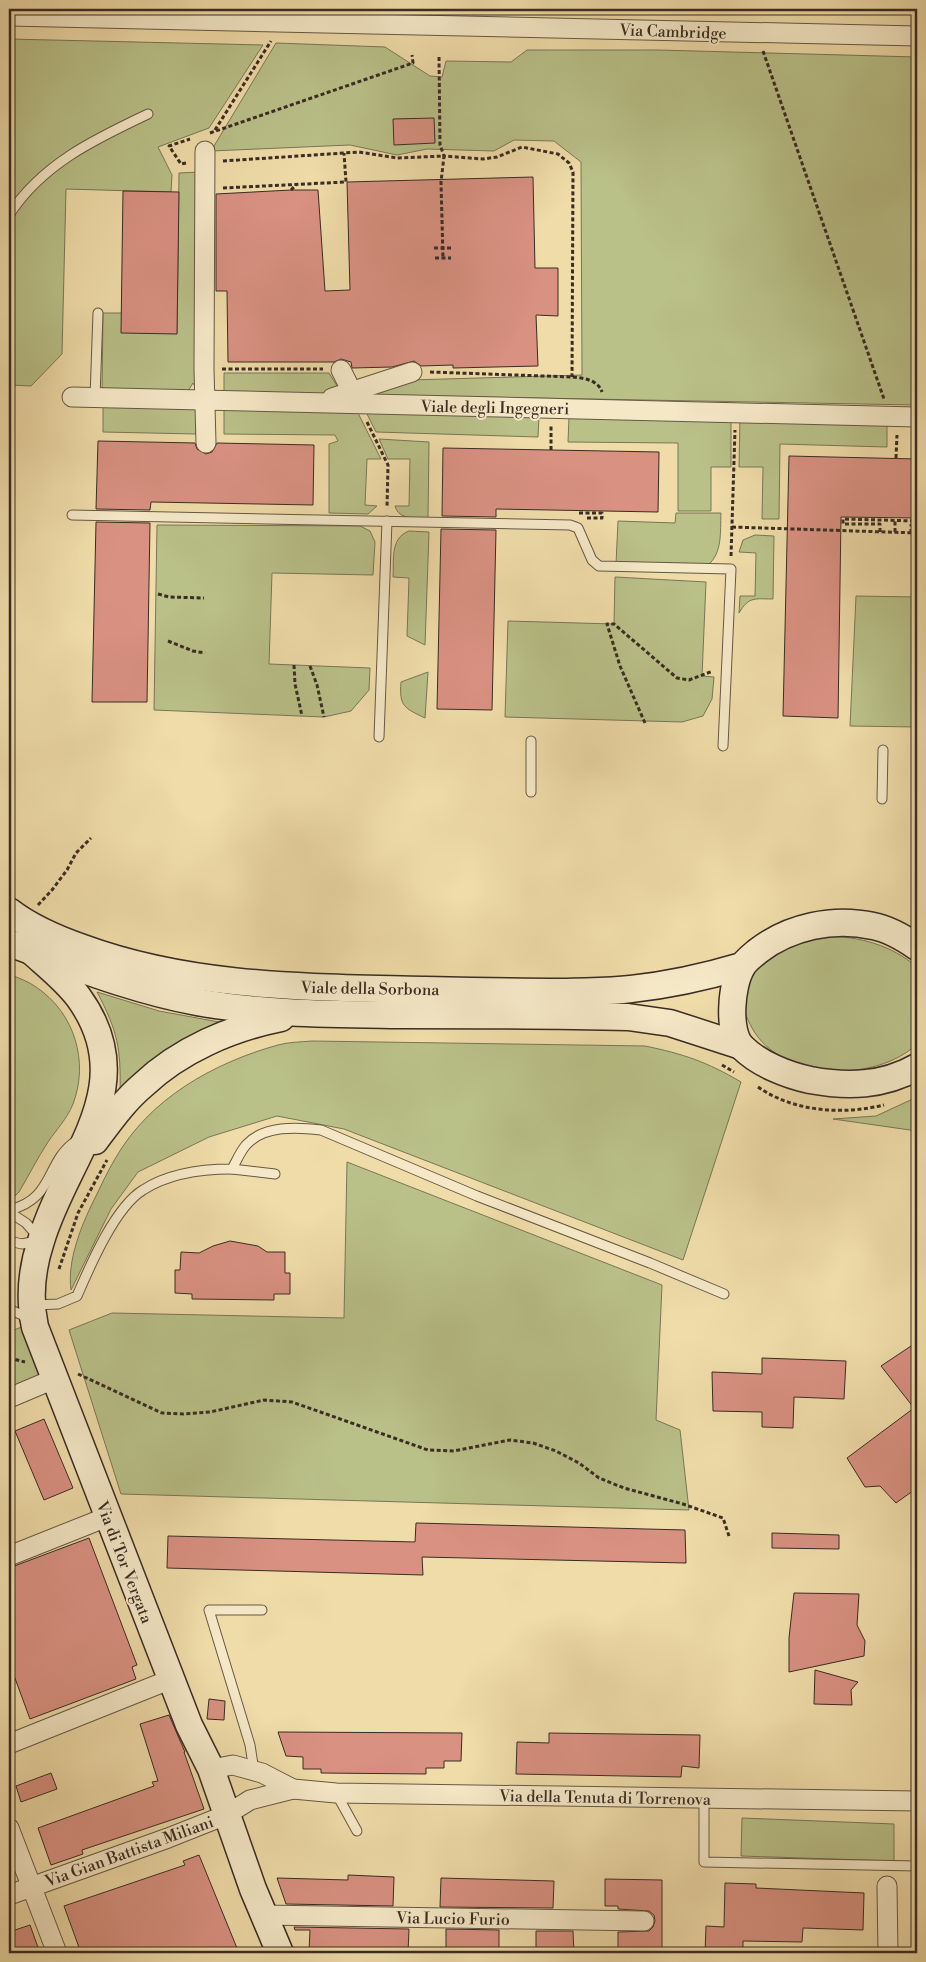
<svg xmlns="http://www.w3.org/2000/svg" width="926" height="1962" viewBox="0 0 926 1962" font-family="'Libre Bodoni',serif">
	<rect width="100%" height="100%" fill="#efdca9"/>
	<filter id="stains"><feTurbulence type="fractalNoise" baseFrequency=".004" numOctaves="4"/><feColorMatrix values="0 0 0 0 .2 0 0 0 0 .09 0 0 0 0 .02 0 0 0 .5 -.17"/></filter>
	<radialGradient id="worn" r=".72"><stop offset=".6" stop-color="#630" stop-opacity="0"/><stop offset="1" stop-color="#630" stop-opacity=".3"/></radialGradient>
	<g fill="#b9c088" stroke="#797656">
		<polygon points="9,39 263,45 209,128 158,147 172,175 171,192 66,189 62,354 31,386 9,385"/>
		<polygon points="276,43 385,47 430,76 442,77 446,61 511,62 527,50 658,50 917,57 917,405 371,395 410,380 582,375 581,162 554,141 514,140 494,151 427,149 397,155 350,145 211,151"/>
		<polygon points="200,172 198,252 194,255 197,259 197,390 193,383 188,391 102,390 103,313 121,313 177,333 179,173"/>
		<polygon points="224,373 329,373 339,389 319,395 224,393"/>
		<polygon points="103,405 197,408 196,434 103,432"/>
		<polygon points="224,409 357,411 381,459 367,459 365,505 377,506 368,514 329,513 329,444 338,441 335,435 224,434"/>
		<polygon points="366,412 539,416 538,437 376,432"/>
		<polygon points="569,417 731,418 731,467 711,467 711,511 678,511 678,443 568,442"/>
		<polygon points="740,418 887,422 887,447 780,444 779,519 762,519 763,467 739,467"/>
		<path d="M379 439 429 442 428 518C416 517 399 521 395 506H409L410 459H388Z"/>
		<path d="M676 513H721C720 532 723 553 707 566L616 564 618 521 675 523Z"/>
		<polygon points="157,525 360,526 370,531 375,542 373,575 272,573 269,664 370,668 369,690 351,711 324,717 154,710"/>
		<path d="M409 531 429 532 425 645 407 636 409 578 393 577C394 560 390 538 409 531Z"/>
		<path d="M755 535 774 536 773 599C755 599 749 596 739 613L740 596H755L756 553 739 552 743 540Z"/>
		<polygon points="615,577 706,582 702,676 714,677 712,699 703,716 682,722 505,717 508,621 614,624"/>
		<polygon points="856,596 917,597 917,727 850,726"/>
		<path d="M428 672 425 718C404 708 399 706 401 682Z"/>
		<path d="M827 936C861 937 891 945 917 967V1044C876 1083 781 1081 752 1028 743 1011 741 1002 748 985 751 979 753 968 758 964 761 961 767 959 771 957 778 952 786 947 794 943 804 939 817 938 827 936Z"/>
		<path d="M9 974C18 978 28 981 36 987 75 1013 89 1062 73 1104 67 1119 56 1130 48 1142 37 1159 29 1175 19 1192L15 1196 9 1197Z"/>
		<path d="M97 992 159 1011 230 1024 120 1093C121 1048 118 1032 97 992Z"/>
		<path d="M312 1041 645 1046C684 1054 707 1062 741 1082L683 1260 344 1129 277 1116 209 1137 138 1172 111 1209 71 1290C67 1261 81 1226 94 1200 101 1186 107 1172 115 1159 149 1099 213 1063 278 1045 288 1042 301 1042 312 1041Z"/>
		<polygon points="917,1097 917,1131 833,1119 876,1116"/>
		<polygon points="347,1162 662,1285 656,1420 680,1430 689,1510 121,1494 69,1330 112,1313 344,1318"/>
		<polygon points="24,1326 42,1376 9,1389 9,1332"/>
		<polygon points="742,1818 894,1824 894,1861 741,1856"/>
	</g>
	<g fill="#d99182" stroke="#392c23">
		<polygon points="434,118 435,143 394,145 393,119"/>
		<polygon points="533,177 535,268 558,268 558,316 536,315 538,366 453,368 453,365 421,366 414,361 392,367 352,368 351,362 341,359 334,362 228,362 227,291 216,291 216,194 291,190 318,190 325,291 350,290 347,182"/>
		<polygon points="123,191 179,192 177,334 121,333"/>
		<polygon points="98,441 195,443 197,449 206,454 212,452 217,443 314,445 313,505 151,502 150,510 96,509"/>
		<polygon points="443,448 659,452 658,512 496,509 496,517 442,516"/>
		<polygon points="789,456 917,459 917,518 841,517 838,718 783,716"/>
		<polygon points="96,522 150,523 147,702 92,702"/>
		<polygon points="441,529 496,530 492,710 437,709"/>
		<polygon points="230,1241 258,1246 267,1252 285,1252 285,1273 290,1273 290,1294 274,1294 274,1300 192,1299 192,1294 175,1293 175,1270 180,1270 181,1252 199,1253 213,1246"/>
		<polygon points="917,1342 917,1488 896,1503 880,1486 865,1487 847,1458 914,1408 881,1366"/>
		<polygon points="762,1358 846,1361 844,1399 794,1397 793,1428 762,1427 762,1412 713,1411 712,1372 762,1374"/>
		<polygon points="44,1419 73,1488 44,1500 15,1431"/>
		<polygon points="416,1523 685,1530 686,1563 422,1557 423,1575 167,1568 168,1536 415,1542"/>
		<polygon points="772,1533 839,1535 839,1549 772,1548"/>
		<polygon points="89,1538 137,1665 132,1667 136,1679 30,1719 9,1662 9,1568"/>
		<polygon points="794,1593 859,1594 857,1625 865,1641 864,1656 789,1672 789,1638"/>
		<polygon points="815,1670 858,1682 851,1690 852,1705 814,1704"/>
		<polygon points="209,1699 225,1701 224,1720 207,1719"/>
		<polygon points="169,1715 185,1752 184,1752 204,1809 82,1850 83,1854 51,1865 38,1828 154,1786 152,1782 158,1781 140,1724"/>
		<polygon points="278,1732 462,1733 461,1761 444,1761 444,1768 426,1768 426,1774 321,1773 321,1769 303,1769 303,1757 286,1756"/>
		<polygon points="549,1733 700,1735 699,1768 682,1766 681,1777 516,1774 517,1742 549,1743"/>
		<polygon points="51,1773 57,1789 21,1802 16,1786"/>
		<polygon points="199,1855 239,1953 81,1953 64,1906 185,1865 183,1861"/>
		<polygon points="348,1875 394,1877 393,1906 286,1904 277,1878 348,1880"/>
		<polygon points="441,1878 554,1881 553,1908 440,1907"/>
		<polygon points="605,1879 662,1880 662,1953 618,1953 618,1932 649,1931 653,1927 655,1921 654,1915 649,1911 618,1909 618,1906 605,1906"/>
		<polygon points="725,1883 756,1884 756,1888 864,1893 863,1930 803,1928 802,1942 743,1941 743,1953 705,1953 706,1926 724,1927"/>
		<polygon points="30,1925 40,1953 9,1953 9,1932"/>
		<polygon points="294,1927 409,1929 408,1953 309,1951 310,1930 295,1930"/>
		<polygon points="446,1929 499,1930 499,1953 446,1953"/>
		<polygon points="536,1931 573,1931 574,1953 536,1953"/>
	</g>
	<g fill="none" stroke-linecap="round" stroke-linejoin="round">
		<g stroke="#665844" stroke-width="11">
			<g id="lane">
				<path d="M9 215C42 164 95 139 148 114"/>
				<polyline points="95,397 98,313"/>
				<polyline points="72,515 570,525 578,528 592,560 599,566 731,569 723,746"/>
				<polyline points="379,737 387,521"/>
				<polyline points="531,792 531,741"/>
				<polyline points="882,799 883,750"/>
				<polyline points="232,1169 275,1174"/>
				<path d="M9 1210C55 1199 45 1162 76 1141"/>
				<polyline points="9,1212 26,1223 41,1240 22,1244 9,1241"/>
				<path d="M34 1305 58 1304 77 1296C90 1266 115 1207 143 1190 169 1173 202 1169 232 1169 236 1162 240 1152 246 1145 264 1125 297 1127 321 1130L477 1196 650 1263 724 1294"/>
				<polyline points="9,1309 22,1315 28,1320"/>
				<polyline points="254,1771 250,1745 209,1610 262,1610"/>
				<polyline points="336,1793 357,1831"/>
				<polyline points="704,1798 704,1862 917,1866"/>
			</g>
		</g>
		<g stroke="#665844" stroke-width="21">
			<g id="street">
				<polyline points="9,16 917,36"/>
				<polyline points="205,151 204,369 206,443"/>
				<polyline points="341,370 357,402"/>
				<polyline points="72,397 917,417"/>
				<polyline points="332,398 412,372"/>
				<polyline points="9,1398 54,1379"/>
				<polyline points="9,1556 107,1517"/>
				<polyline points="9,1744 164,1682"/>
				<polyline points="211,1769 233,1765 262,1773 293,1789 336,1793 917,1801"/>
				<polyline points="9,1828 57,1953"/>
				<polyline points="887,1886 888,1953"/>
				<polyline points="9,1895 168,1838 226,1815 250,1800 293,1789"/>
				<polyline points="263,1915 644,1921"/>
			</g>
		</g>
		<g stroke="#392c23" stroke-width="29">
			<g id="secondary">
				<path d="M9 911C31 928 57 939 83 948 192 988 309 987 423 990 470 991 516 992 563 992 586 991 608 992 631 989 669 985 705 977 742 966"/>
				<path d="M9 943C71 965 132 990 197 1002 263 1014 330 1014 397 1015 474 1015 551 1015 628 1017L670 1023 741 1046"/>
				<path d="M917 947C904 938 889 929 873 926 833 917 789 927 758 951 752 956 745 961 742 967 731 985 727 1032 742 1047 759 1064 787 1075 810 1080 848 1087 883 1086 917 1067"/>
				<path d="M30 950C46 965 66 980 79 998 143 1087 66 1156 41 1241 32 1268 29 1299 35 1327L189 1725 211 1769 253 1889 280 1953"/>
				<path d="M95 1141C110 1121 124 1101 143 1085 180 1050 231 1028 281 1018"/>
			</g>
		</g>
		<g stroke="#392c23" stroke-width="3" stroke-dasharray="4 2.5" stroke-linecap="butt">
			<polyline points="763,51 884,399"/>
			<polyline points="439,57 440,145 444,156 483,159 497,157 522,147 558,154 569,163 573,172 572,377"/>
			<polyline points="215,130 271,41"/>
			<polyline points="210,133 413,63 412,55"/>
			<polyline points="223,161 359,152 397,158 444,156 441,182 443,258"/>
			<polyline points="186,163 181,164 169,146 190,139"/>
			<polyline points="223,188 346,182 344,153"/>
			<polyline points="291,190 296,185"/>
			<polyline points="434,248 451,248"/>
			<polyline points="435,258 451,258"/>
			<polyline points="222,369 323,369"/>
			<path d="M430 372 572 377C584 378 598 380 602 392"/>
			<polyline points="367,422 388,465 387,508"/>
			<polyline points="551,450 551,426"/>
			<polyline points="896,458 897,435"/>
			<polyline points="579,513 602,513 602,518 586,518"/>
			<polyline points="732,527 917,533"/>
			<polyline points="880,532 880,524 843,524 843,519 917,521"/>
			<polyline points="895,532 895,519"/>
			<polyline points="911,533 911,525 917,525"/>
			<polyline points="731,556 735,430"/>
			<polyline points="158,594 169,597 204,598"/>
			<polyline points="168,641 193,651 205,653"/>
			<polyline points="294,665 295,684 302,716"/>
			<polyline points="310,666 317,685 324,717"/>
			<polyline points="645,723 620,666 607,624 614,624 677,678 689,680 713,671"/>
			<polyline points="38,905 52,890 67,870 76,853 91,838"/>
			<polyline points="722,1065 734,1072"/>
			<path d="M758 1087C794 1112 843 1115 884 1105"/>
			<polyline points="59,1269 78,1213 107,1160"/>
			<polyline points="9,1358 25,1362"/>
			<polyline points="78,1374 162,1413 183,1414 210,1412 264,1400 292,1402 428,1450 454,1451 510,1440 533,1443 556,1451 579,1463 599,1478 624,1488 683,1504 723,1518 729,1536"/>
		</g>
		<use href="#lane" stroke="#f5e8c7" stroke-width="9"/>
		<use href="#street" stroke="#f5e8c7" stroke-width="19"/>
		<use href="#secondary" stroke="#f5e8c7" stroke-width="26"/>
	</g>
	<g text-anchor="middle" stroke-width="4" stroke-linejoin="round" paint-order="stroke">
		<g font-size="16" fill="#392c23" stroke="#f5e8c7">
			<text transform="translate(673 31) rotate(2)" y="6">Via Cambridge</text>
			<text transform="translate(495 407) rotate(1)" y="6">Viale degli Ingegneri</text>
			<text transform="translate(370 988) rotate(1)" y="6">Viale della Sorbona</text>
			<text transform="translate(125 1562) rotate(69)" y="6">Via di Tor Vergata</text>
			<text transform="translate(605 1797) rotate(1)" y="6">Via della Tenuta di Torrenova</text>
			<text transform="translate(129 1851) rotate(-20)" y="6">Via Gian Battista Miliani</text>
			<text transform="translate(453 1918) rotate(1)" y="6">Via Lucio Furio</text>
		</g>
	</g>
	<rect width="926" height="1962" fill="none" stroke="#efdca9" stroke-width="30"/>
	<rect x="10" y="10" width="906" height="1942" fill="none" stroke="#392c23" stroke-width="2.5"/>
	<rect x="15" y="15" width="896" height="1932" fill="none" stroke="#392c23"/>
	<rect width="100%" height="100%" filter="url(#stains)"/>
	<rect width="100%" height="100%" fill="url(#worn)"/>
</svg>
